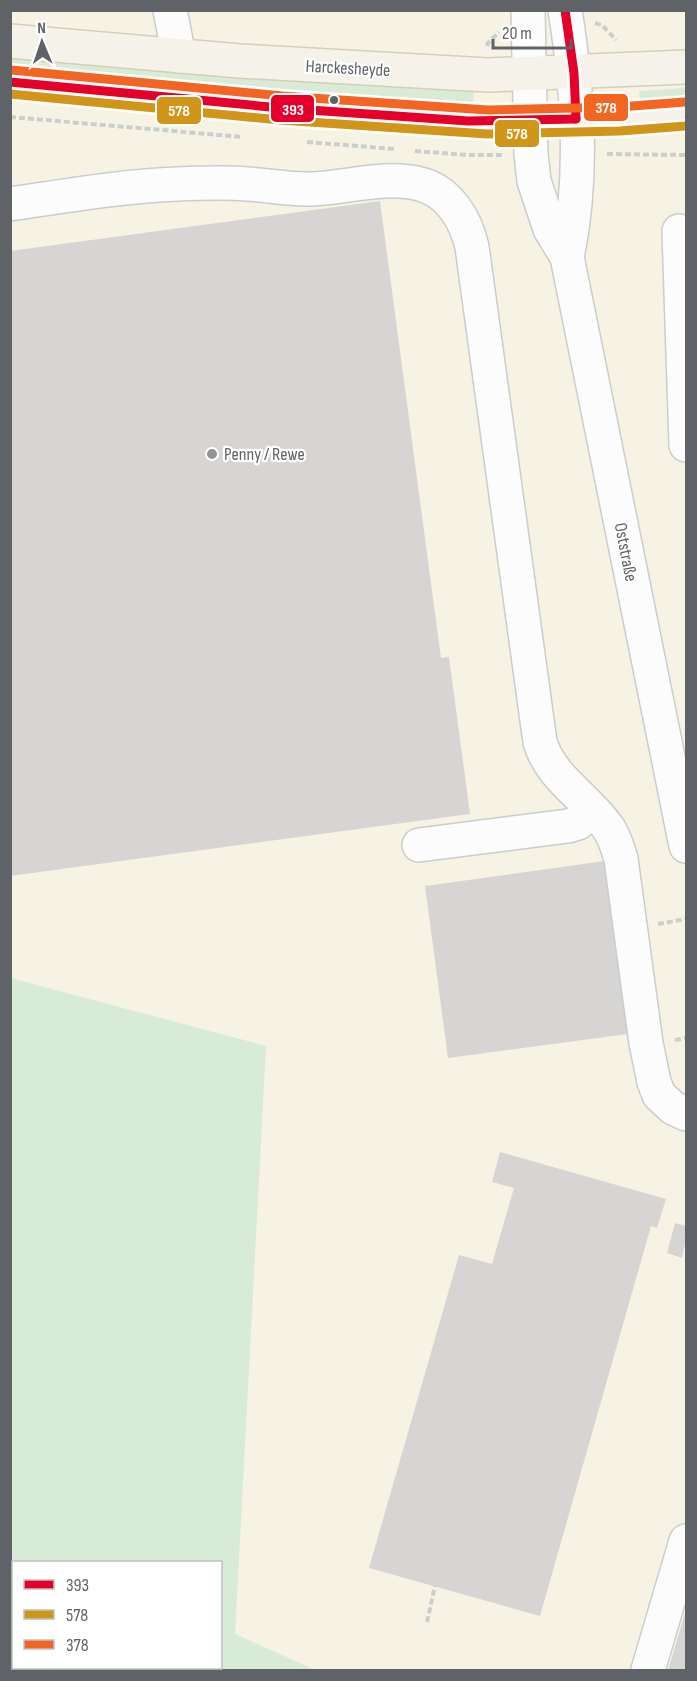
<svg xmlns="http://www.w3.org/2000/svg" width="697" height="1681" viewBox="0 0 697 1681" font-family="'Sofia Sans Condensed',sans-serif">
	<rect width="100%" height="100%" fill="#efeeea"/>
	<polygon fill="#f7f3e4" points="10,11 686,11 686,1670 315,1670 235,1634 266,1046 11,978"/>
	<g fill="#d8ebd6" fill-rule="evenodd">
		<polygon points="10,53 474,86 473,105 11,66"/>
		<polygon points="686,88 686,101 640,104 639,91"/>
		<path d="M10 978 266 1046 235 1634 315 1670H11ZM14 1562H220V1668H14Z"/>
	</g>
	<g fill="#d6d5d3">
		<polygon points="380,201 441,658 449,657 470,814 10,876 10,251"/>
		<polygon points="605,861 628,1034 448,1058 425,886"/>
		<polygon points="500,1152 666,1199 657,1228 651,1226 540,1616 369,1568 459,1255 492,1264 514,1188 492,1182"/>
		<polygon points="675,1223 686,1226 686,1239 682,1258 667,1253"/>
		<polygon points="686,1610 686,1670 668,1670"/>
	</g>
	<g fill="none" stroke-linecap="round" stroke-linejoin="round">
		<g stroke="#cbcccc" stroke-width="36">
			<g id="minor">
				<polyline points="170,10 179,56"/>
				<polyline points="528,10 531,154 534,181 550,229 567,257 686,846"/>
				<path d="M565 10C578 92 584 176 567 257"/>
				<path d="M10 204C66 196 122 186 178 184 201 183 224 182 247 184 268 185 290 190 311 189 346 188 385 175 420 184 449 191 466 220 472 247L540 742C551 779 588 798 609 829 615 839 618 848 621 859L646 1043 654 1082 659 1095 673 1108 686 1114"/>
				<polyline points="679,231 686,445"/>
				<polyline points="419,845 568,826 578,823 593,811"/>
				<polyline points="648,1670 686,1541"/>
			</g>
		</g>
		<g stroke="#d7ceb8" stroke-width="36">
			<g id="major">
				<polyline points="10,41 240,61 488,75 686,67"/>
				<polyline points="10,82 281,108 488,122 620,119 686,114"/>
			</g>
		</g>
		<g stroke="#cacfcc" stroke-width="4" stroke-dasharray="6 3" stroke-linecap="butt">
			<polyline points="595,23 602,25 616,40"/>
			<polyline points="487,46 488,43 499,32"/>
			<polyline points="10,117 243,137"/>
			<polyline points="307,142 395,149"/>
			<polyline points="415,151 468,155 503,155"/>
			<polyline points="607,154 686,155"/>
			<polyline points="658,924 686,919"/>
			<polyline points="675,1040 686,1038"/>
			<polyline points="427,1622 435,1586"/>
		</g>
		<use href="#minor" stroke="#fdfcfc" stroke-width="33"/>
		<use href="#major" stroke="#f4f2e9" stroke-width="33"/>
		<g stroke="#fff" stroke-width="14">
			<g id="bus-1">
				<polyline points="565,10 574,73 576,119"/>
				<polyline points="10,82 281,108 468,121 576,119"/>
			</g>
		</g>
		<g stroke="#fff" stroke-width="14">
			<polyline id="bus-2" points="10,94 280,120 487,134 620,131 686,126"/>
		</g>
		<g stroke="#fff" stroke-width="14">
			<polyline id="bus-3" points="11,70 282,96 488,110 619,107 685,102"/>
		</g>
		<use href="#bus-1" stroke="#e4002b" stroke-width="9"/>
		<use href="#bus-2" stroke="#d1951a" stroke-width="9"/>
		<use href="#bus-3" stroke="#f26522" stroke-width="9"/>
	</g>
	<circle fill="#5f6368" stroke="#fff" stroke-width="2" cx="334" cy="100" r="5"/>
	<circle fill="#919496" stroke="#fff" stroke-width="2" cx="212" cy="454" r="6"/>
	<g text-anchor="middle" stroke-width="4.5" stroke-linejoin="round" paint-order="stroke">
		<g font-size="18" fill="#5f6368" stroke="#fff">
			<text transform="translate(348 68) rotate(3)" y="6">Harckesheyde</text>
			<text transform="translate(626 552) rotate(79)" y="6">Oststraße</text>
		</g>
		<g font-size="18" fill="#5f6368" stroke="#fff" text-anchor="start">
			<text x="224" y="460">Penny / Rewe</text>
		</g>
	</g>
	<g stroke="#fff" stroke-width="2">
		<rect x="583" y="93" width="46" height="29" rx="6" fill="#f26522"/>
		<rect x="270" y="94" width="45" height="29" rx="6" fill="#e4002b"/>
		<rect x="156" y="96" width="46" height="29" rx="6" fill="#d1951a"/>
		<rect x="494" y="119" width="46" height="29" rx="6" fill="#d1951a"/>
	</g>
	<g font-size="16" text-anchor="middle" font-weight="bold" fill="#fff">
		<text x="606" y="113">378</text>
		<text x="293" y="115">393</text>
		<text x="179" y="116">578</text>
		<text x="517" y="139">578</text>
	</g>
	<rect width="697" height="1681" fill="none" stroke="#5f6368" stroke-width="24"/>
	<rect x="12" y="1561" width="210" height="108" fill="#ffffff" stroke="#bfc1c3" stroke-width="1.5"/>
	<rect x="24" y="1580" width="30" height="9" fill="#e4002b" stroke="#bfc1c3" stroke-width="1.5"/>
	<text x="66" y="1591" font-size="18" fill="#5f6368">393</text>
	<rect x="24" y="1610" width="30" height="9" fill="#d1951a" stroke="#bfc1c3" stroke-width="1.5"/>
	<text x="66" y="1621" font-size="18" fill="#5f6368">578</text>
	<rect x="24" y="1640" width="30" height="9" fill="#f26522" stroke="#bfc1c3" stroke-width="1.5"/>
	<text x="66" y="1651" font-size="18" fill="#5f6368">378</text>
	<g transform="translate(42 42) rotate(358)" stroke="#ffffff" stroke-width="4.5" paint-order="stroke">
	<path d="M0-4.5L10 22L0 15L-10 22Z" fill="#5f6368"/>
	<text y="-9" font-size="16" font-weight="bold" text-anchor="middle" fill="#5f6368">N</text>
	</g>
	<path d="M493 39v9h78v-9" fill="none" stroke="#5f6368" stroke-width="3"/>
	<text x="502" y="39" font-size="18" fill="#5f6368" stroke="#ffffff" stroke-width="4.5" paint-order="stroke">20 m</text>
</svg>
